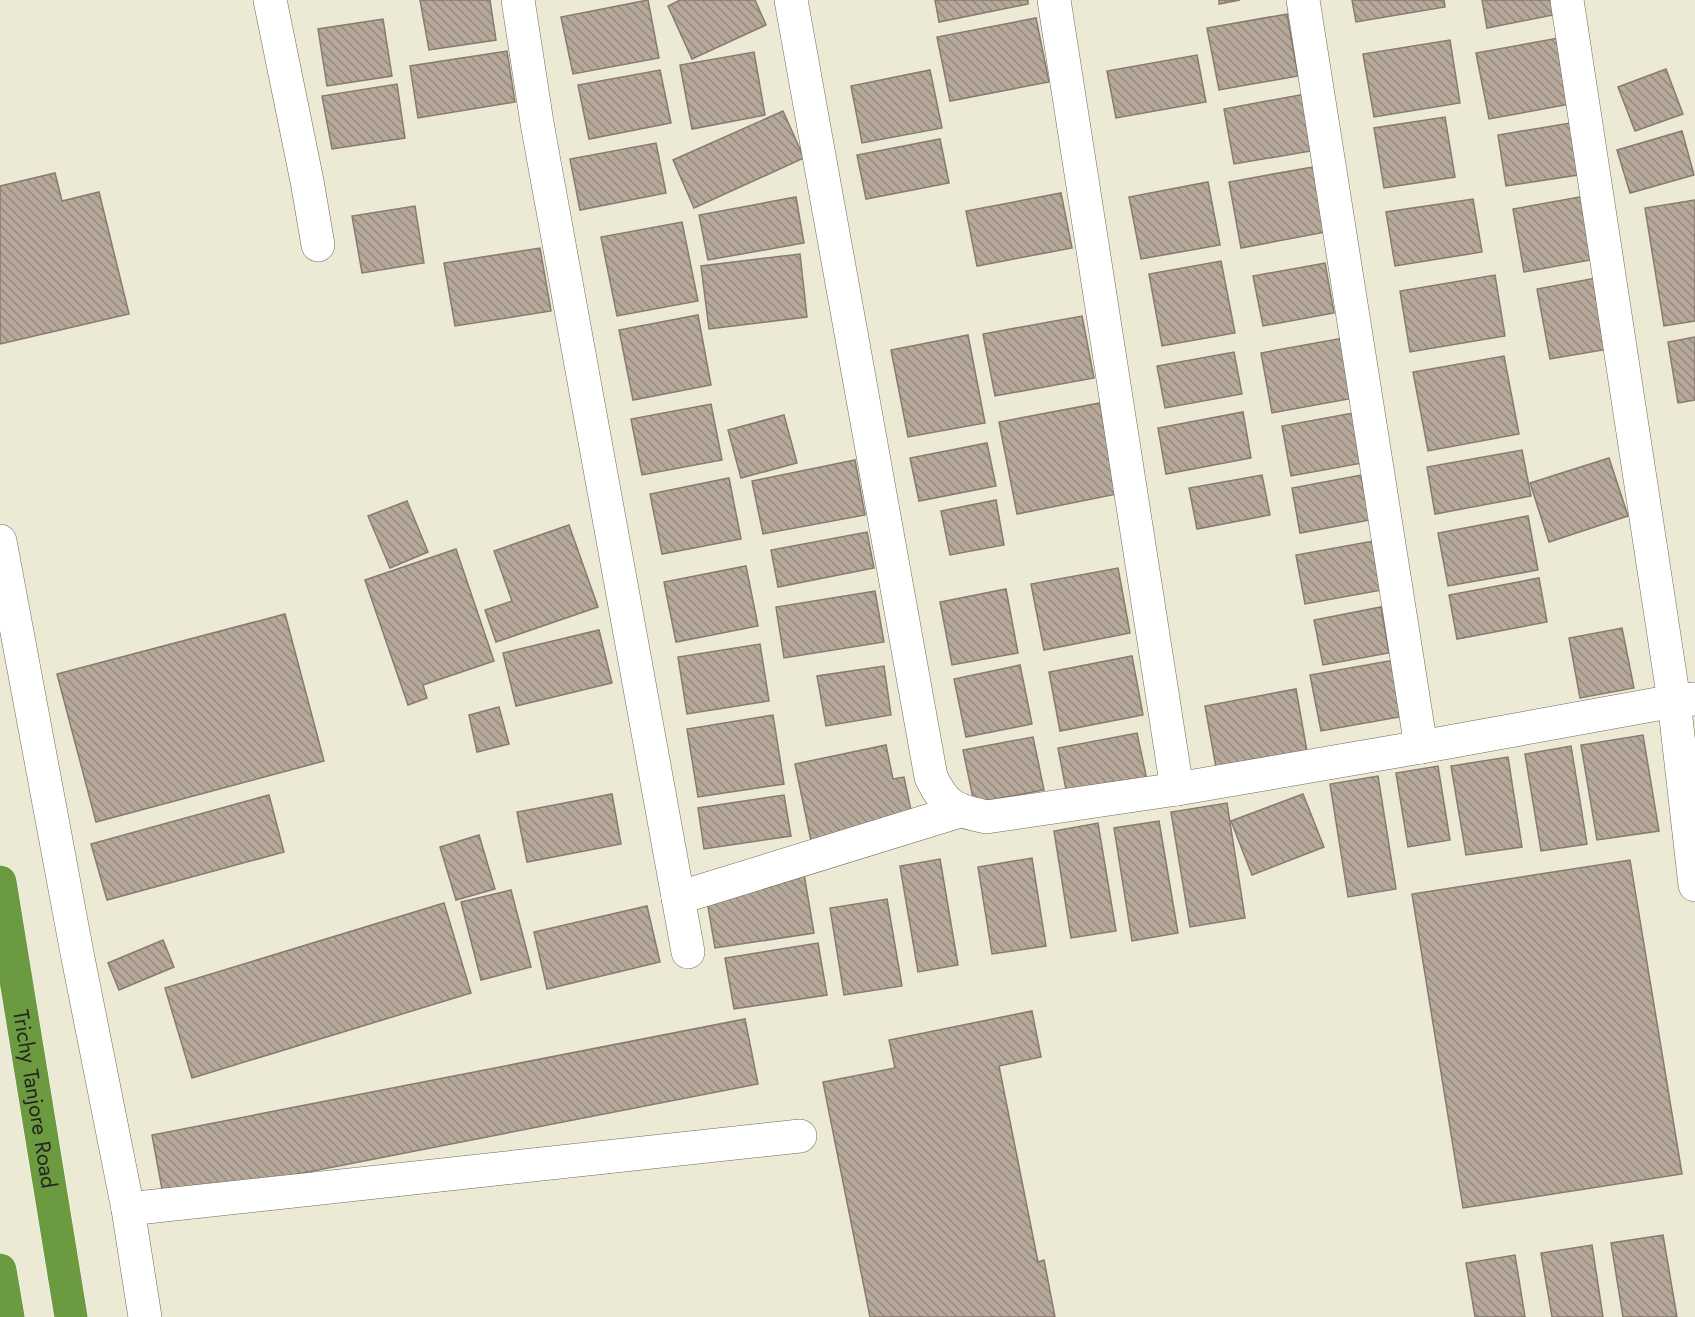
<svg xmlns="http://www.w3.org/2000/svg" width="1695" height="1317" viewBox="0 0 1695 1317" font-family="Jost,sans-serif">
	<defs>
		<pattern id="building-back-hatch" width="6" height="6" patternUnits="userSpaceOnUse" patternTransform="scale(1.5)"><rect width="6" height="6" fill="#b6a89a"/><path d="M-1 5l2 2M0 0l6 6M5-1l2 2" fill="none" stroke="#94897d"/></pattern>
	</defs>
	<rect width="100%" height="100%" fill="#ece9d5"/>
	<g fill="url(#building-back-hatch)" stroke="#887b6d" stroke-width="1.5">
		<polygon points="420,0 490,0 496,40 429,50"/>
		<polygon points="648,0 659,58 573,74 561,17"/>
		<polygon points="680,0 755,0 766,25 692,59 668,6"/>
		<polygon points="935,0 1028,0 1028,4 939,22"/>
		<polygon points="1219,0 1240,0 1219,4"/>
		<polygon points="1352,0 1444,0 1445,7 1356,22"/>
		<polygon points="1482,0 1555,0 1558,14 1487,28"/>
		<polygon points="1287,14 1298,76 1219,90 1207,28"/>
		<polygon points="1036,18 1049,82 950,101 937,37"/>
		<polygon points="383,19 392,76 327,86 318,29"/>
		<polygon points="1564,37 1576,103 1489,119 1476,53"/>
		<polygon points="1450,40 1460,103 1374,117 1363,54"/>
		<polygon points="507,51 515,102 418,118 410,66"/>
		<polygon points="754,52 765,115 692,129 680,65"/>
		<polygon points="1197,55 1206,102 1116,118 1107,71"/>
		<polygon points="1666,69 1683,114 1635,131 1618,87"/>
		<polygon points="660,70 671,123 589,139 578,85"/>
		<polygon points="930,70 942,128 862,143 851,86"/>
		<polygon points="397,84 405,138 332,149 322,96"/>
		<polygon points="1305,94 1317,150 1234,164 1224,109"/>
		<polygon points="783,111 804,158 694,208 673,160"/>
		<polygon points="1445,117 1455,177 1384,188 1374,128"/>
		<polygon points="1570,123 1578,175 1506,186 1498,135"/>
		<polygon points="1682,131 1694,175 1630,193 1617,150"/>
		<polygon points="940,139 949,183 866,199 857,155"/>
		<polygon points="656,143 666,193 580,210 570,159"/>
		<polygon points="1318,166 1331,231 1241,248 1229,182"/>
		<polygon points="55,173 62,201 99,192 129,314 0,344 0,186"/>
		<polygon points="1208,182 1220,245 1141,259 1129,197"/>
		<polygon points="1061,193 1072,248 977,266 966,211"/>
		<polygon points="1585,196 1596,259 1524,272 1513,209"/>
		<polygon points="796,197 804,243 708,260 699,215"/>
		<polygon points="1473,199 1482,252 1395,266 1386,212"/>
		<polygon points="1695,200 1695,321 1664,326 1645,208"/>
		<polygon points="415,206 424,263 362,273 352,216"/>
		<polygon points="682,222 698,301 617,316 601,237"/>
		<polygon points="540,248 551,311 455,326 444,263"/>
		<polygon points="800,254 807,317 709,329 701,266"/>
		<polygon points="1221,261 1235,333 1162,346 1149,274"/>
		<polygon points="1325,263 1334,313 1263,326 1253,276"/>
		<polygon points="1495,275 1505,336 1410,352 1400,291"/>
		<polygon points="1601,277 1615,348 1550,359 1537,289"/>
		<polygon points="698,315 711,385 633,400 619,330"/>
		<polygon points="1082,316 1094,378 995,396 983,334"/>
		<polygon points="968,335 985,423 908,437 891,350"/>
		<polygon points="1695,337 1695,400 1678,403 1668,342"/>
		<polygon points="1343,338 1354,398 1272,413 1261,353"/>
		<polygon points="1234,352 1242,394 1165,408 1157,366"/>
		<polygon points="1504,356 1519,434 1428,451 1413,372"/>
		<polygon points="1100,403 1117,494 1017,514 999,422"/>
		<polygon points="711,404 722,460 642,475 631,419"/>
		<polygon points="1243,412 1251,458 1166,474 1158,428"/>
		<polygon points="1358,412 1368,462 1291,476 1282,426"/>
		<polygon points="784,415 797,463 741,478 728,430"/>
		<polygon points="987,443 996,486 919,501 910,458"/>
		<polygon points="1522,450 1531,496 1435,514 1427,467"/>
		<polygon points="1609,458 1628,516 1549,542 1530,483"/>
		<polygon points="855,460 865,515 763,534 752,481"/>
		<polygon points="1262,475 1270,515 1197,529 1189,488"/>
		<polygon points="1361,475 1370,520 1300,533 1292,488"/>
		<polygon points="729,478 741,539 662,554 650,494"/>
		<polygon points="996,500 1004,545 950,555 941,511"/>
		<polygon points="407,501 428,552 390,568 368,516"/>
		<polygon points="1528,516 1538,570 1448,586 1438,533"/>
		<polygon points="569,525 598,607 496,642 485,610 512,601 494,551"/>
		<polygon points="867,532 874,568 778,587 771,550"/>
		<polygon points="1373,541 1382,590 1305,604 1296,555"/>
		<polygon points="456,549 494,661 423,685 427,698 408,705 365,580"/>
		<polygon points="746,566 758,626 676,642 664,582"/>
		<polygon points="1118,568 1130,633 1044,650 1031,584"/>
		<polygon points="1539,578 1547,622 1457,639 1449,595"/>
		<polygon points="1006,589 1018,653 952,665 940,602"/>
		<polygon points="875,591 884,642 784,658 776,607"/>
		<polygon points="1381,607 1389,653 1323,665 1314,620"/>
		<polygon points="285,614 324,761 96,822 57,674"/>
		<polygon points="1622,628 1634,688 1580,698 1569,638"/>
		<polygon points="599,630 612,683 516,706 503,653"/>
		<polygon points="760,644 769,701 687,714 678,657"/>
		<polygon points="1132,656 1143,715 1060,731 1049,672"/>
		<polygon points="1394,660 1405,716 1321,731 1310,675"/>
		<polygon points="1020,665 1032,724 966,737 954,679"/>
		<polygon points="884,666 891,715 826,726 817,676"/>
		<polygon points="1296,689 1308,757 1217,773 1205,706"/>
		<polygon points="499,707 509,744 477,752 469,715"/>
		<polygon points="773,715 784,784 698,797 687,729"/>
		<polygon points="1137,733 1147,780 1067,795 1058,748"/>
		<polygon points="1643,735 1659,831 1597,840 1581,745"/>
		<polygon points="1033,737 1044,790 974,803 963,750"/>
		<polygon points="886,745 893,779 904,777 913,820 811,841 795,764"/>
		<polygon points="1571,746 1587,844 1541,851 1525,754"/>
		<polygon points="1508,757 1522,847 1466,855 1451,766"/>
		<polygon points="1438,766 1450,840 1408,847 1396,773"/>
		<polygon points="1378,776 1396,889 1348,897 1330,784"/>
		<polygon points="612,794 621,844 527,862 517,812"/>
		<polygon points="1303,794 1324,847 1252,875 1231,821"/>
		<polygon points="269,795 284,852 107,900 91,844"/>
		<polygon points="784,795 791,836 704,849 698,808"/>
		<polygon points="1227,803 1245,918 1190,927 1171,812"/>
		<polygon points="1159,821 1178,933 1132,941 1114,828"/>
		<polygon points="1098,823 1116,931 1071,938 1054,831"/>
		<polygon points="479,835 495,889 456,900 440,847"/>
		<polygon points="1032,858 1046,946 992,954 978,867"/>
		<polygon points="940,859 958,965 918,972 900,866"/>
		<polygon points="1630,860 1682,1174 1463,1208 1412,894"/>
		<polygon points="804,874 814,933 715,948 705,889"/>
		<polygon points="511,890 531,967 481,980 461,902"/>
		<polygon points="887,899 902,986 844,995 830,908"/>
		<polygon points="444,903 471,993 192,1078 165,988"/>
		<polygon points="647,906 660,962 547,989 534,932"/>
		<polygon points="163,940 174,967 119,990 108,963"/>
		<polygon points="818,943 827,995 734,1009 725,958"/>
		<polygon points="1032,1011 1041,1057 999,1066 1038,1262 1044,1260 1055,1317 870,1317 823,1082 895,1068 889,1040"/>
		<polygon points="745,1019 758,1084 164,1200 152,1135"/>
		<polygon points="1663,1235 1677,1317 1623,1317 1611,1243"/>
		<polygon points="1592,1245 1603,1317 1552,1317 1541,1253"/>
		<polygon points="1515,1255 1525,1317 1475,1317 1466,1263"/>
	</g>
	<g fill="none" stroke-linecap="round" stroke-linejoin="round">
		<g stroke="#6d6a59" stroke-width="34">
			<g id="street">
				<polyline points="270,0 307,181 318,245"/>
				<polyline points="518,0 537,123 688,952"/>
				<path d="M791 0 931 777C945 807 955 810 986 817L1177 789 1421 747"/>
				<polyline points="1054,0 1177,789"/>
				<polyline points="1303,0 1421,747 1674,701 1695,699"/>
				<polyline points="1567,0 1674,701 1695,885"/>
				<polyline points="0,541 77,953 128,1209 145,1317"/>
				<polyline points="678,898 960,811"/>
				<polyline points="128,1209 800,1136"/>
			</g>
		</g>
		<g stroke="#fff" stroke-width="34">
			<g id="highway">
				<path id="s1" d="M0 882 71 1317"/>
				<polyline points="0,1270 8,1317"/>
			</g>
		</g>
		<use href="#street" stroke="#fff" stroke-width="33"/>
		<use href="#highway" stroke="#6c9a41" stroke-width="33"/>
	</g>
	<g text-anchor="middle" stroke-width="6" stroke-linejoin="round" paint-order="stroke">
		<g font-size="22" fill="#26251e" stroke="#fff">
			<text dy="8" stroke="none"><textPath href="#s1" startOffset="220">Trichy Tanjore Road</textPath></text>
		</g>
	</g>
</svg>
